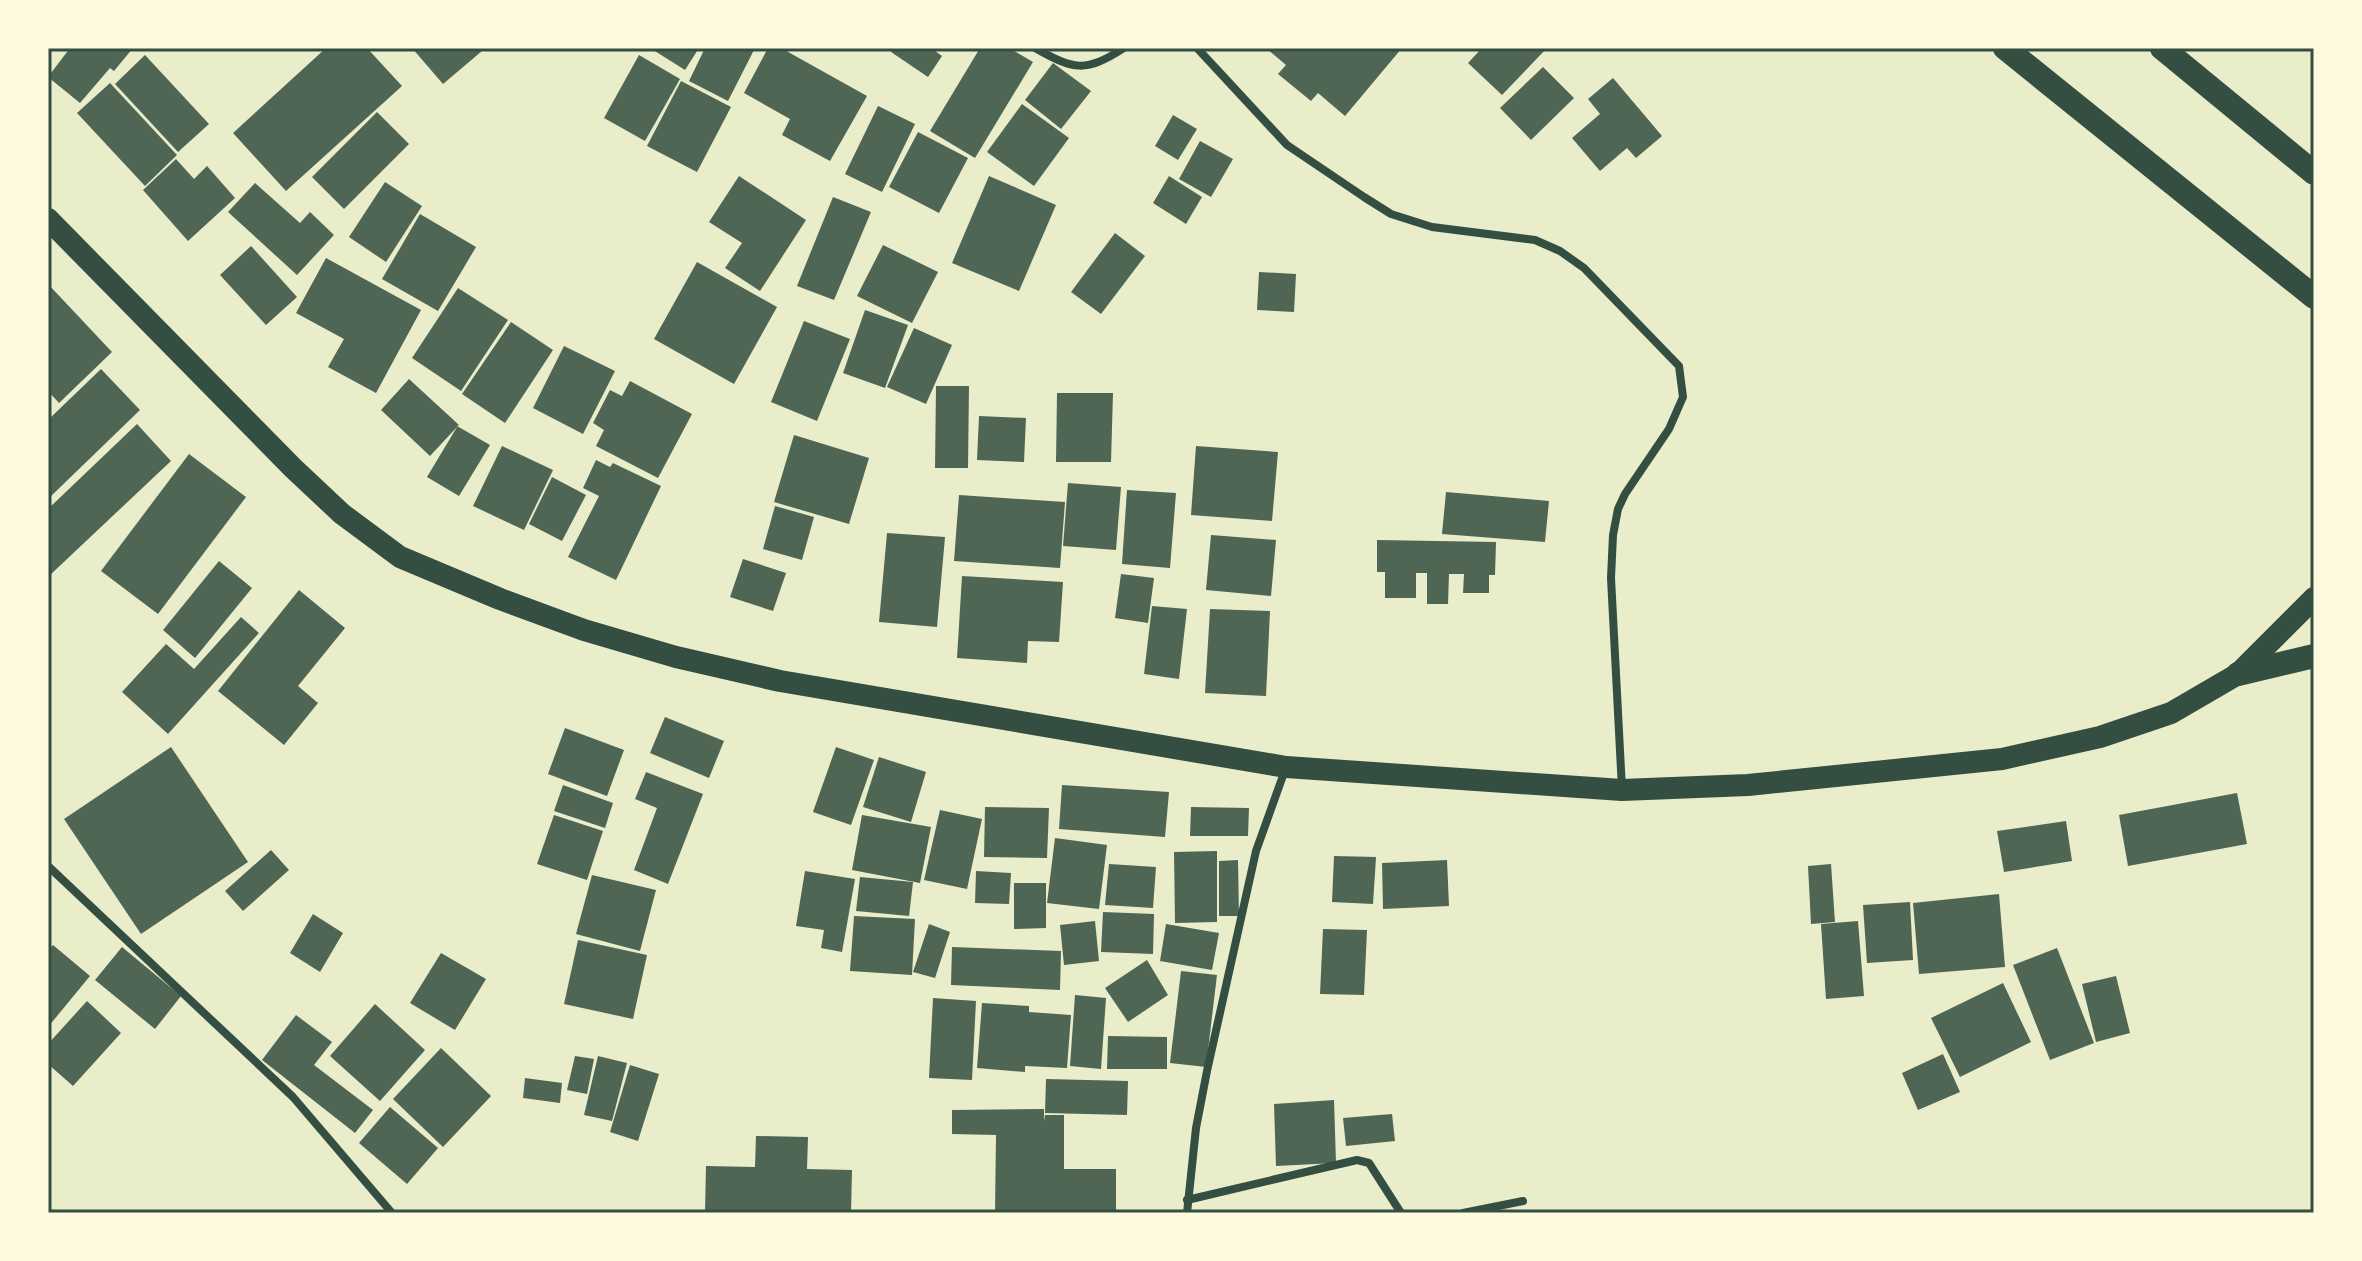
<svg xmlns="http://www.w3.org/2000/svg" width="2362" height="1261" viewBox="0 0 2362 1261" font-family="Raleway,sans-serif">
	<rect width="100%" height="100%" fill="#e9edc9"/>
	<g fill="#4f6655">
		<polygon points="70,48 133,48 114,71 110,68 80,103 48,77"/>
		<polygon points="326,48 367,48 402,86 286,191 233,133"/>
		<polygon points="412,48 480,48 482,51 443,84"/>
		<polygon points="650,48 699,48 685,70"/>
		<polygon points="705,48 755,48 728,101 689,81"/>
		<polygon points="768,48 781,48 867,96 830,161 782,135 790,119 744,93"/>
		<polygon points="894,48 931,48 942,56 928,77 891,52"/>
		<polygon points="980,48 1009,48 1033,62 975,158 930,131"/>
		<polygon points="1266,48 1402,48 1345,116 1318,93 1311,101 1278,74 1286,65"/>
		<polygon points="1482,48 1547,48 1502,95 1468,63"/>
		<polygon points="145,55 209,124 178,152 115,84"/>
		<polygon points="639,55 680,79 645,141 604,118"/>
		<polygon points="1053,63 1091,91 1061,129 1025,100"/>
		<polygon points="1543,67 1574,98 1531,140 1500,108"/>
		<polygon points="1613,78 1662,136 1636,158 1627,148 1600,171 1572,138 1600,114 1588,99"/>
		<polygon points="681,81 731,107 697,172 647,146"/>
		<polygon points="110,83 177,155 145,186 77,113"/>
		<polygon points="1022,104 1069,138 1034,186 987,152"/>
		<polygon points="878,106 915,124 882,192 845,174"/>
		<polygon points="377,112 409,144 344,209 312,177"/>
		<polygon points="1173,115 1197,129 1178,160 1155,146"/>
		<polygon points="918,132 968,158 939,213 889,187"/>
		<polygon points="1200,141 1233,159 1211,197 1179,179"/>
		<polygon points="176,159 194,179 207,166 235,198 188,241 143,190"/>
		<polygon points="739,176 806,220 760,291 725,268 742,243 709,222"/>
		<polygon points="989,176 1056,205 1019,291 952,263"/>
		<polygon points="1169,176 1202,197 1186,224 1153,203"/>
		<polygon points="385,182 422,206 386,262 349,237"/>
		<polygon points="255,183 300,223 310,212 334,235 297,275 228,212"/>
		<polygon points="833,197 871,212 834,300 797,286"/>
		<polygon points="420,214 476,247 438,311 382,279"/>
		<polygon points="1115,233 1145,256 1101,314 1071,292"/>
		<polygon points="883,245 938,272 912,323 857,296"/>
		<polygon points="251,246 297,297 266,325 220,275"/>
		<polygon points="326,258 421,310 376,393 328,367 344,339 296,313"/>
		<polygon points="697,262 777,307 734,384 654,339"/>
		<polygon points="1259,272 1296,274 1294,312 1257,310"/>
		<polygon points="48,284 112,352 59,403 48,391"/>
		<polygon points="458,288 508,320 461,391 412,358"/>
		<polygon points="865,310 908,325 885,388 843,373"/>
		<polygon points="804,321 850,339 817,421 771,402"/>
		<polygon points="511,322 553,350 505,423 462,394"/>
		<polygon points="914,328 952,345 926,404 887,387"/>
		<polygon points="564,346 615,371 583,434 533,408"/>
		<polygon points="101,369 140,410 48,499 48,420"/>
		<polygon points="409,379 459,425 457,426 490,445 459,496 427,477 457,427 430,456 381,410"/>
		<polygon points="630,381 692,414 658,478 596,446 604,430 593,423 610,390 622,396"/>
		<polygon points="936,386 969,386 968,468 935,468"/>
		<polygon points="1057,393 1113,393 1111,462 1056,462"/>
		<polygon points="979,416 1026,418 1024,462 977,460"/>
		<polygon points="137,424 171,461 49,576 48,509"/>
		<polygon points="794,435 869,458 849,524 774,502"/>
		<polygon points="502,446 553,470 524,530 473,506"/>
		<polygon points="1196,446 1278,452 1272,521 1191,515"/>
		<polygon points="189,454 246,497 158,614 101,571"/>
		<polygon points="596,460 610,467 613,463 661,486 616,580 568,557 599,496 583,488"/>
		<polygon points="552,477 586,495 562,541 529,524"/>
		<polygon points="1068,483 1121,487 1116,550 1063,546"/>
		<polygon points="1127,490 1176,493 1170,568 1122,564"/>
		<polygon points="1446,492 1549,501 1545,542 1442,534"/>
		<polygon points="959,495 1065,502 1060,568 954,561"/>
		<polygon points="775,506 814,517 802,560 763,549"/>
		<polygon points="887,533 945,537 937,627 879,622"/>
		<polygon points="1211,535 1276,540 1271,596 1206,590"/>
		<polygon points="1377,540 1496,542 1495,575 1489,575 1489,593 1463,593 1464,574 1449,574 1448,604 1427,604 1427,573 1416,573 1416,598 1385,598 1385,572 1377,572"/>
		<polygon points="743,559 786,573 773,611 730,597"/>
		<polygon points="219,561 252,588 195,658 163,630"/>
		<polygon points="1121,574 1154,578 1148,623 1115,618"/>
		<polygon points="962,576 1063,582 1059,642 1028,641 1027,663 957,658"/>
		<polygon points="299,590 345,628 298,686 318,703 284,745 218,691"/>
		<polygon points="1152,606 1187,609 1179,679 1144,674"/>
		<polygon points="1210,609 1270,611 1266,696 1205,693"/>
		<polygon points="241,617 259,633 168,734 122,692 166,644 194,669"/>
		<polygon points="665,717 724,741 709,778 650,753"/>
		<polygon points="565,728 624,750 607,796 548,774"/>
		<polygon points="171,747 248,862 141,934 64,819"/>
		<polygon points="836,747 874,760 851,825 813,812"/>
		<polygon points="879,757 926,772 911,822 863,807"/>
		<polygon points="646,772 703,794 668,884 634,870 657,808 635,799"/>
		<polygon points="563,785 613,803 605,828 554,811"/>
		<polygon points="1062,785 1169,792 1165,837 1059,829"/>
		<polygon points="2237,793 2247,844 2128,866 2119,815"/>
		<polygon points="985,807 1049,808 1047,858 984,857"/>
		<polygon points="1191,807 1249,808 1248,836 1190,836"/>
		<polygon points="940,810 982,819 967,889 924,880"/>
		<polygon points="554,815 603,831 587,880 537,864"/>
		<polygon points="862,815 931,827 920,883 852,870"/>
		<polygon points="2066,821 2072,861 2004,872 1997,831"/>
		<polygon points="1055,838 1107,845 1099,909 1047,903"/>
		<polygon points="271,850 289,870 243,911 225,891"/>
		<polygon points="1217,851 1217,922 1175,923 1174,852"/>
		<polygon points="1334,856 1376,857 1373,904 1332,902"/>
		<polygon points="1238,860 1239,916 1219,916 1219,861"/>
		<polygon points="1447,860 1449,906 1383,909 1382,863"/>
		<polygon points="1109,864 1156,867 1153,908 1105,905"/>
		<polygon points="1831,864 1835,922 1811,924 1808,866"/>
		<polygon points="805,871 855,879 842,952 821,948 824,930 796,926"/>
		<polygon points="976,871 1011,873 1009,904 975,903"/>
		<polygon points="592,875 656,890 640,951 576,934"/>
		<polygon points="860,877 913,882 909,916 856,911"/>
		<polygon points="1014,883 1046,883 1046,928 1014,929"/>
		<polygon points="1999,894 2005,967 1919,974 1913,903"/>
		<polygon points="1910,902 1913,960 1867,963 1863,905"/>
		<polygon points="1103,912 1154,914 1153,954 1101,952"/>
		<polygon points="313,914 343,933 320,972 290,953"/>
		<polygon points="854,916 915,919 912,975 850,971"/>
		<polygon points="1095,921 1099,961 1064,965 1060,925"/>
		<polygon points="1858,921 1864,996 1826,999 1821,924"/>
		<polygon points="929,924 950,932 935,978 913,972"/>
		<polygon points="1166,924 1219,933 1212,970 1160,961"/>
		<polygon points="1323,929 1367,930 1364,995 1320,994"/>
		<polygon points="578,940 647,955 633,1019 564,1004"/>
		<polygon points="53,945 90,976 48,1027 48,951"/>
		<polygon points="122,947 181,996 155,1029 95,980"/>
		<polygon points="952,947 1061,951 1060,990 951,985"/>
		<polygon points="2057,948 2094,1043 2050,1060 2013,965"/>
		<polygon points="441,953 486,979 455,1030 410,1003"/>
		<polygon points="1147,960 1168,995 1128,1022 1105,988"/>
		<polygon points="1181,971 1217,975 1206,1067 1170,1063"/>
		<polygon points="2116,976 2130,1033 2096,1042 2082,984"/>
		<polygon points="2003,983 2031,1042 1960,1077 1931,1018"/>
		<polygon points="1075,995 1106,998 1101,1069 1070,1066"/>
		<polygon points="933,998 976,1001 972,1080 929,1078"/>
		<polygon points="87,1001 121,1033 73,1086 48,1064 48,1044"/>
		<polygon points="982,1003 1029,1006 1029,1012 1071,1015 1067,1068 1025,1066 1025,1072 977,1068"/>
		<polygon points="375,1004 425,1050 380,1101 330,1056"/>
		<polygon points="296,1015 332,1042 314,1065 373,1110 355,1133 262,1060"/>
		<polygon points="1108,1036 1167,1037 1167,1069 1107,1069"/>
		<polygon points="441,1048 491,1096 443,1147 393,1099"/>
		<polygon points="1943,1054 1960,1092 1918,1110 1902,1073"/>
		<polygon points="575,1056 594,1059 587,1094 567,1090"/>
		<polygon points="598,1056 627,1063 612,1121 584,1115"/>
		<polygon points="630,1065 659,1074 638,1141 610,1132"/>
		<polygon points="525,1078 562,1083 560,1103 523,1098"/>
		<polygon points="1046,1079 1128,1081 1127,1115 1045,1113"/>
		<polygon points="1334,1100 1336,1163 1276,1166 1274,1104"/>
		<polygon points="390,1107 438,1148 407,1184 359,1143"/>
		<polygon points="1044,1109 1044,1121 1045,1115 1064,1115 1064,1169 1116,1169 1116,1213 995,1213 996,1135 952,1134 952,1110"/>
		<polygon points="1392,1114 1395,1141 1346,1146 1343,1118"/>
		<polygon points="756,1136 808,1137 807,1169 852,1170 851,1213 705,1213 706,1166 755,1167"/>
	</g>
	<g fill="none" stroke-linecap="round" stroke-linejoin="round">
		<g stroke="#344e41" stroke-width="8">
			<path d="M1035 48C1074 70 1085 73 1124 48"/>
			<polyline points="1197,48 1287,145 1364,197 1391,214 1432,227 1535,240 1560,251 1584,268 1679,366 1683,397 1669,429 1625,494 1618,509 1613,535 1611,578 1622,789"/>
			<polyline points="48,866 293,1097 392,1213"/>
			<polyline points="1187,1200 1357,1160 1369,1163 1401,1213"/>
			<polyline points="1187,1213 1196,1128 1207,1071 1256,851 1285,770"/>
			<polyline points="1463,1213 1523,1201"/>
		</g>
		<polyline stroke="#344e41" stroke-width="22" points="48,219 293,468 342,514 400,557 500,599 584,630 676,657 780,681 1286,767 1622,790 1748,785 2002,759 2100,737 2171,713 2238,674 2314,598"/>
		<g stroke="#344e41" stroke-width="24">
			<polyline points="2005,48 2314,297"/>
			<polyline points="2162,48 2314,173"/>
			<polyline points="2238,674 2314,656"/>
		</g>
	</g>
	<rect width="2362" height="1261" fill="none" stroke="#fefae0" stroke-width="100"/>
	<rect x="50" y="50" width="2262" height="1161" fill="none" stroke="#344e41" stroke-width="3"/>
</svg>
